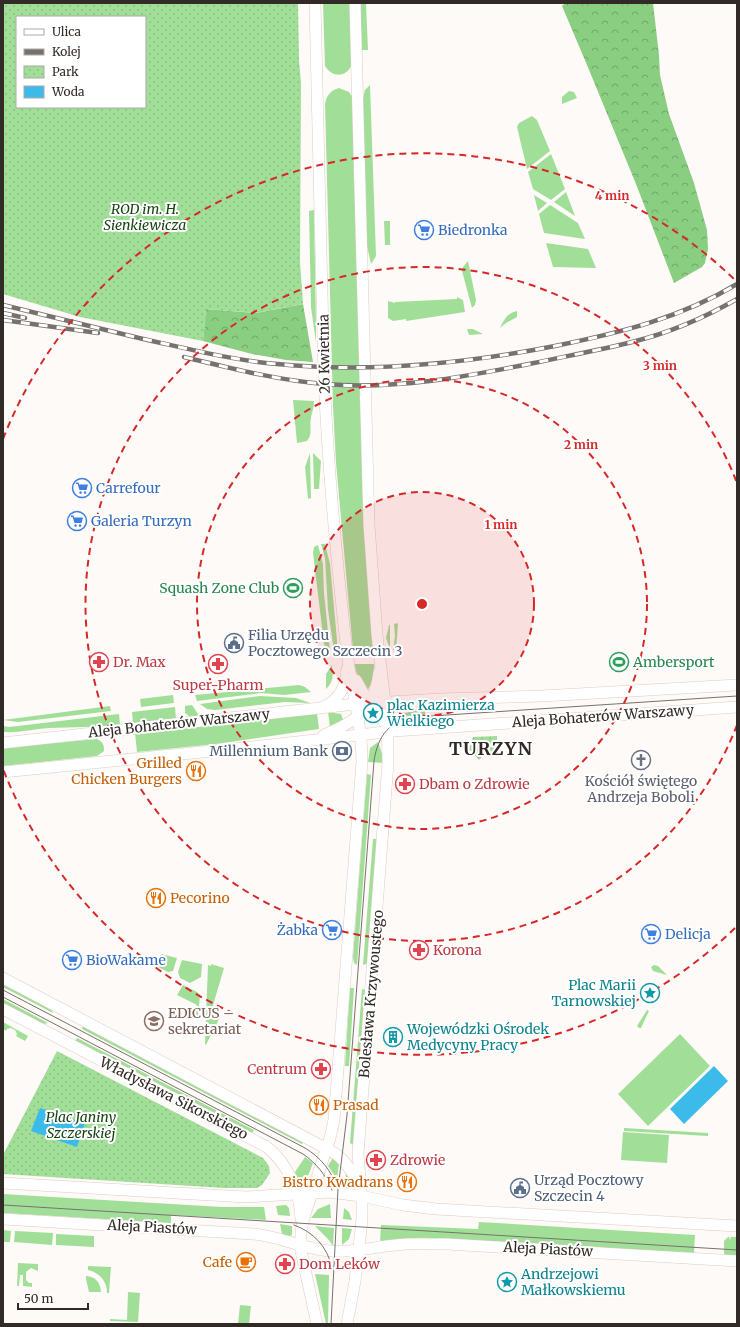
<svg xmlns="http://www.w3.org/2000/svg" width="740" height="1327" viewBox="0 0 740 1327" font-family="Merriweather,serif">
	<defs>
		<pattern id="forest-crowns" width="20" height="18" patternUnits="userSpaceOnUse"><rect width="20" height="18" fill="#8ace81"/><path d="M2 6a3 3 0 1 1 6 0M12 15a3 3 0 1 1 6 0" fill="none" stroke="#71a769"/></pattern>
		<pattern id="park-dots" width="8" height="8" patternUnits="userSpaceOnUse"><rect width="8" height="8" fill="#a1df98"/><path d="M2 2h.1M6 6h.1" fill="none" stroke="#8bc083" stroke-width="1.8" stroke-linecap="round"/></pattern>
	</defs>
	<rect width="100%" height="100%" fill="#fefaf8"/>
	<g fill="#a1df98">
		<path d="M323 3H350L352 64C347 78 332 78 325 66Z"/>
		<polygon points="360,3 366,3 368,50 361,50"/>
		<polygon points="370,85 376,256 371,264 367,246 363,99 365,90"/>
		<path d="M339 88 349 92 353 98 373 649 353 650 336 463 333 406 325 104C326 96 331 90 339 88Z"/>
		<polygon points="569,91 574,92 577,98 562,104 562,97"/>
		<polygon points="532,116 537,120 550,151 527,169 517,127 519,123"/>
		<polygon points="551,154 565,189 551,200 533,189 528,172"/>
		<polygon points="566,192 575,216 554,202"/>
		<polygon points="534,195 547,203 538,211"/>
		<polygon points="550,205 578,223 585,239 544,233 539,214"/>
		<polygon points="314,210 316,325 316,342 311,307 309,211"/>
		<polygon points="384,221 390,221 390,245 385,245"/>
		<polygon points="546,243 588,249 596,268 553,267"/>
		<polygon points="468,261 476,300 475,305 472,308 462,271 463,267"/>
		<polygon points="457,297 463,300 465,312 406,321 406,319 393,321 388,318 388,301 395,303 395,302 457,299"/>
		<path d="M517 311V317L506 323 500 328C504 320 507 313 517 311Z"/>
		<polygon points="467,329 473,329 483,334 469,335"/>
		<path d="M293 400 314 401C314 408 312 412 311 418 309 427 313 434 307 441L297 443Z"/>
		<polygon points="310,453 311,498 308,499 305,467"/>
		<polygon points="313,453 321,461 319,489 314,489"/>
		<polygon points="321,544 325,544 330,564 338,651 334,651 328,610 325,558"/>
		<polygon points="318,545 323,564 324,593 330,651 326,648 324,644 313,553 314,547"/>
		<polygon points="397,623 398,624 396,651 393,650 395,636 394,624"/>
		<polygon points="389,625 390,625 390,649 386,638"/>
		<path d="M354 664H374C374 672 373 684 367 690L359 680Z"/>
		<path d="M332 665C333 674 334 682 326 689V674Z"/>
		<polygon points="299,685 305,687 311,692 284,695 261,693 197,701 195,695"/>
		<polygon points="173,695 174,703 141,707 140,699"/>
		<polygon points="260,696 296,698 310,703 285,702 215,710 207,709 200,704"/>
		<polygon points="192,705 198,714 198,716 190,717 185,713 185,706"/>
		<polygon points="110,706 111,711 18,722 3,720"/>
		<polygon points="175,707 176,719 133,723 132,712"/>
		<polygon points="425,710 425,715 402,718 401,717 403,714 412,711"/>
		<polygon points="328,712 341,714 344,722 330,727"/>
		<polygon points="317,713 319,729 216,744 137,752 135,733"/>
		<path d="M119 714 120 725C96 727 73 727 49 728 33 729 19 733 3 732V726L9 727Z"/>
		<path d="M97 739C103 742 104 745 104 751L97 756 3 766V748Z"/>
		<polygon points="378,742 383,756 384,763 368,762 370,748"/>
		<polygon points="367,774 371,775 357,965 354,963 353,957"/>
		<polygon points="373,839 378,839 368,963 363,965"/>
		<polygon points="161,954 177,958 173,971 168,972 158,967"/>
		<polygon points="182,960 202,964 201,977 190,983 180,978 178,972"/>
		<polygon points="211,964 224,968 211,1012 220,1017 206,1045 205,1044 208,965 211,966"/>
		<polygon points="654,965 658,966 667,975 653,971 651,967"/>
		<polygon points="3,984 51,1009 53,1013 3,987"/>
		<polygon points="183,985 197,992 200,995 198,1017 193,1014 197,1005 177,995"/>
		<polygon points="350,988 354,988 349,1066 345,1066"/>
		<polygon points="362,989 367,990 355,1146 350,1143"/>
		<polygon points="3,999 48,1023 43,1024 38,1022 3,1003"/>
		<polygon points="647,1010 649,1011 641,1028 639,1028 637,1026"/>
		<polygon points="3,1022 28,1036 25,1041 16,1036 17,1034 15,1030 11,1028 7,1029 6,1031 3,1029"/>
		<polygon points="83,1026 304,1141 302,1144 82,1029"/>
		<polygon points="680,1034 710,1066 648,1126 618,1094"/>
		<polygon points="77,1038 254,1130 252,1133 75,1041"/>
		<polygon points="624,1128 708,1133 708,1136 624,1131"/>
		<polygon points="623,1132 669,1135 667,1163 621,1160"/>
		<path d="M305 1157 313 1163C310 1171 308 1179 300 1183L298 1182 295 1172Z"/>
		<polygon points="332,1159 333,1159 339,1163 337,1179 328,1166"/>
		<polygon points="346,1172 350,1179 351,1187 350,1189 345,1188"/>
		<polygon points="3,1194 222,1207 264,1207 266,1220 171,1215 171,1223 3,1213"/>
		<polygon points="330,1204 331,1218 311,1218 318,1209"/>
		<polygon points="286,1205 289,1208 290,1216 278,1215 276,1206"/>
		<polygon points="344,1208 349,1212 352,1220 343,1219"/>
		<polygon points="479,1222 695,1235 694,1253 380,1242 381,1225 478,1229"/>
		<polygon points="280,1224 292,1226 292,1235 290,1236 282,1234"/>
		<polygon points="315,1226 334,1228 333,1246 328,1239"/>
		<polygon points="342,1228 352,1229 349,1239 342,1245"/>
		<polygon points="3,1230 11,1231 10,1242 3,1242"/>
		<polygon points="15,1231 53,1233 52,1245 14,1242"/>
		<polygon points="56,1234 94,1236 94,1247 56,1245"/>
		<polygon points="728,1237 729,1237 730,1240 731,1237 737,1237 737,1256 725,1255 724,1253 724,1241"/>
		<polygon points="18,1263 38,1264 38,1271 31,1268 26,1272 26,1280 29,1283 32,1283 32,1287 23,1286 23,1275 20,1275 19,1286 17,1286"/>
		<path d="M88 1266 111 1267 109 1293H107C107 1281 100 1273 88 1270Z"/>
		<polygon points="315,1274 329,1275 328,1324 326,1324"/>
		<path d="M86 1276C96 1277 100 1282 101 1292H89L86 1279Z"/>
		<polygon points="128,1292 140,1293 138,1322 110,1321 110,1319 127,1320"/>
		<polygon points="240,1305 251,1306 249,1324 238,1324"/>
	</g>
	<g fill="url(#forest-crowns)">
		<polygon points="565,3 653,3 659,55 660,75 669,114 694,183 707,230 708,249 705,263 702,267 674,283 636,184 587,65 562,6"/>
		<polygon points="303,304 313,362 286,360 252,354 203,341 206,309 256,313"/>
	</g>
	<g fill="url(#park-dots)" fill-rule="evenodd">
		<path d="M3 3H298L299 60 301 83 300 262 303 304 256 313 207 309 203 341 80 317 3 294ZM17 17H145V107H17Z"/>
		<polygon points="497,736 497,749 484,755 479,760 469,749 473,737"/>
		<polygon points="57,1051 263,1158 269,1166 270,1173 262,1185 257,1188 224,1188 3,1174 3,1155"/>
	</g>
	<g fill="#3cbbea">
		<polygon points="714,1066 728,1081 684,1124 670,1109"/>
		<polygon points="40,1108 85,1123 77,1147 31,1131"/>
	</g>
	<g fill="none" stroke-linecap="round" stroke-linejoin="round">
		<g stroke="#dfcbc2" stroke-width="12">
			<g id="tertiary">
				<path d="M315 3 324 377C328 466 336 556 346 644 350 684 362 722 362 762L334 1120 330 1138 304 1217 301 1231V1251L317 1324"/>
				<polyline points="356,680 369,703 390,721"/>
				<path d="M324 707C340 699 346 686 347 669"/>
				<polyline points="384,722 397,710 413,704"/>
				<path d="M324 735C357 721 374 710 379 672"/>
				<polyline points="3,743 356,704 440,699 542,696 737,685"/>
				<polyline points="3,772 262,746 394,731 737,707"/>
				<path d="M3 978 331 1151C344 1158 351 1169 357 1182"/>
				<path d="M3 1009 267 1147C288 1164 300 1192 301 1219"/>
				<polyline points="3,1183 246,1197 329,1192 361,1196 403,1205 436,1209 737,1226"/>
				<path d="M3 1219 253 1234C280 1236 305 1250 331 1251 352 1253 374 1247 395 1245 412 1243 430 1244 447 1244L737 1261"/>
				<polyline points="347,1324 355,1281 362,1220 362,1204 358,1153 388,763 387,719 377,635 369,525 355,3"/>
			</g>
		</g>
		<use href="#tertiary" stroke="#fff" stroke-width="11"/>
		<g stroke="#78726e" stroke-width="1">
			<path d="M3 990 305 1148C320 1157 331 1170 337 1187"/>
			<path d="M3 997 303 1154C316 1163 326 1175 332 1190"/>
			<polyline points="3,1205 737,1250"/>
			<path d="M294 1225C314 1232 327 1247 332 1267"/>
			<path d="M331 1324 338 1189 347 1115 374 761C378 735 390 720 416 717L737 696"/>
		</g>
		<g stroke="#78726e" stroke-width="4.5">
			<g id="rail">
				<path d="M3 305C48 316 94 327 139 338 185 348 230 360 277 364 370 373 463 364 555 346 619 333 681 318 737 284"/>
				<polyline points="3,313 25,318"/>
				<polyline points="3,320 98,333"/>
				<path d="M184 357C230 368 276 380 324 384 395 390 464 377 534 363 567 356 600 350 632 342 669 333 704 318 737 299"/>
			</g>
		</g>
		<use href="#rail" stroke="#fff" stroke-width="3" stroke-dasharray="9" stroke-linecap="butt"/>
	</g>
	<circle cx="422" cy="604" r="112" fill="#d62828" fill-opacity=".12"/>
	<g fill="none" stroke="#d62828" stroke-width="2" stroke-dasharray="7 5">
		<circle cx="422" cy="604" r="112"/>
		<circle cx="422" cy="604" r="225"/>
		<path d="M737 725A337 337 0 1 1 737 483"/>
		<path d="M735 928A450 450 0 0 1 3 769M3 439A450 450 0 0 1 735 280"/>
	</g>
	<defs>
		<g id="supermarket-ring" transform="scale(1)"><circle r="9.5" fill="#fff" stroke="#3f7fe0" stroke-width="1.5"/><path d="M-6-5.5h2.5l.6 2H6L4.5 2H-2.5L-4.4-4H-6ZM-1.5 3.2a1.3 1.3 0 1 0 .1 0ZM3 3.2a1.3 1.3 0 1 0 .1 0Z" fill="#3f7fe0"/></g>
		<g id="stadium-ring" transform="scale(1)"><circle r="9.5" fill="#fff" stroke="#2e9e5b" stroke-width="1.5"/><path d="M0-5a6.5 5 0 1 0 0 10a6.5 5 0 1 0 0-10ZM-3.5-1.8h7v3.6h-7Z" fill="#2e9e5b"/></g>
		<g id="civic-ring" transform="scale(1)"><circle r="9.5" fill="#fff" stroke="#5c6f8a" stroke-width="1.5"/><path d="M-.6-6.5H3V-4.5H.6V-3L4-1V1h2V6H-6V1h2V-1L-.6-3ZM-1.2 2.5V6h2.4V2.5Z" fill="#5c6f8a"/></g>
		<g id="pharmacy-ring" transform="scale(1)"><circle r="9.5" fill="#fff" stroke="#e0444e" stroke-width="1.5"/><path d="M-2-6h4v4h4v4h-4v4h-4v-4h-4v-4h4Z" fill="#e0444e"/></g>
		<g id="sight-ring" transform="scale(1)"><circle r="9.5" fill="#fff" stroke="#0f9aa8" stroke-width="1.5"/><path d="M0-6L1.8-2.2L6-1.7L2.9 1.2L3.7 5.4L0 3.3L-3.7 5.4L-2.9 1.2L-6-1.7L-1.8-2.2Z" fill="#0f9aa8"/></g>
		<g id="bank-ring" transform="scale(1)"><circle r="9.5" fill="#fff" stroke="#5c6f8a" stroke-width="1.5"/><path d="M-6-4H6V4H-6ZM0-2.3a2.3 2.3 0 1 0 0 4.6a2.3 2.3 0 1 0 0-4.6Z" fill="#5c6f8a"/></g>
		<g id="church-ring" transform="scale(1)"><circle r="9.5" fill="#fff" stroke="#6b7280" stroke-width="1.5"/><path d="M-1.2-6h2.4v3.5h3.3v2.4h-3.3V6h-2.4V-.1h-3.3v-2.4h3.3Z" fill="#6b7280"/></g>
		<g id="restaurant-ring" transform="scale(1)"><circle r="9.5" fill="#fff" stroke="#e8710a" stroke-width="1.5"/><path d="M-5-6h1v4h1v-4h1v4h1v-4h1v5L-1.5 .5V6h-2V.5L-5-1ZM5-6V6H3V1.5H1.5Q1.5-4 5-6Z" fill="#e8710a"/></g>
		<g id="school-ring" transform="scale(1)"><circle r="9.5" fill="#fff" stroke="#8d6e63" stroke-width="1.5"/><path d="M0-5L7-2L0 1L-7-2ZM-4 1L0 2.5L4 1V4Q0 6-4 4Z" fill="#8d6e63"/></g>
		<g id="building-ring" transform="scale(1)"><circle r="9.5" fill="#fff" stroke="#0f9aa8" stroke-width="1.5"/><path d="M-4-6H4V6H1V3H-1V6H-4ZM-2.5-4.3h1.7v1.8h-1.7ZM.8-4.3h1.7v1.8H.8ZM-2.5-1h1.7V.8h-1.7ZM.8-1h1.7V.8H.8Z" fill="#0f9aa8"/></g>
		<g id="cafe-ring" transform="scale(1)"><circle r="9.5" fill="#fff" stroke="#e8710a" stroke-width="1.5"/><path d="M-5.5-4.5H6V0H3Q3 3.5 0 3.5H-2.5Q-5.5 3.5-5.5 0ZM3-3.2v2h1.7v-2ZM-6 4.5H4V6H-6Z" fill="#e8710a"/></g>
	</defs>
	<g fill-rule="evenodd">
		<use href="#supermarket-ring" x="424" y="230"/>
		<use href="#supermarket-ring" x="82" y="488"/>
		<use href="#supermarket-ring" x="77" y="521"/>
		<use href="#stadium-ring" x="293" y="588"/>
		<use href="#civic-ring" x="234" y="643"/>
		<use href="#pharmacy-ring" x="99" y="662"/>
		<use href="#stadium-ring" x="619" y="662"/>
		<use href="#pharmacy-ring" x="218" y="664"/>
		<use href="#sight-ring" x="373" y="713"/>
		<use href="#bank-ring" x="342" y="751"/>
		<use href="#church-ring" x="641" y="760"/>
		<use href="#restaurant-ring" x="196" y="771"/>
		<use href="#pharmacy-ring" x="405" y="784"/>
		<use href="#restaurant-ring" x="156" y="898"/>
		<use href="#supermarket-ring" x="332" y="930"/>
		<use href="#supermarket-ring" x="651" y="934"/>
		<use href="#pharmacy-ring" x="419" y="950"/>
		<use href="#supermarket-ring" x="72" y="960"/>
		<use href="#sight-ring" x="650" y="993"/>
		<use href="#school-ring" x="154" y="1021"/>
		<use href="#building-ring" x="393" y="1037"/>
		<use href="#pharmacy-ring" x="321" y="1069"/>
		<use href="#restaurant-ring" x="319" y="1105"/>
		<use href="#pharmacy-ring" x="376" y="1160"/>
		<use href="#restaurant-ring" x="407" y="1182"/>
		<use href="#civic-ring" x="520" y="1188"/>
		<use href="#cafe-ring" x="246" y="1262"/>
		<use href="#pharmacy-ring" x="285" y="1264"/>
		<use href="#sight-ring" x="507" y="1282"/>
	</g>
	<g text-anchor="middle" stroke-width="4" stroke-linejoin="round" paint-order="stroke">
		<g font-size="14" font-style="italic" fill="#174411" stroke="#fff">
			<text x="145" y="214">ROD im. H.<tspan x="145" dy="16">Sienkiewicza</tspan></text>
			<text x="81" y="1122">Plac Janiny<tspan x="81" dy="16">Szczerskiej</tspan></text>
		</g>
		<g font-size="14" fill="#366cbe" stroke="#fff" text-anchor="start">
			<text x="438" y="235">Biedronka</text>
			<text x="96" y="493">Carrefour</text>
			<text x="91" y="526">Galeria Turzyn</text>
			<text x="318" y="935" text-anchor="end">Żabka</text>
			<text x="665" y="939">Delicja</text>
			<text x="86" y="965">BioWakame</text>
		</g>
		<g font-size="14" fill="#322a26" stroke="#fff">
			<text transform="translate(324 354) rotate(-91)" y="5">26 Kwietnia</text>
			<text transform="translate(603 716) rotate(-4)" y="5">Aleja Bohaterów Warszawy</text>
			<text transform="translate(179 723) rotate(-6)" y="5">Aleja Bohaterów Warszawy</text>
			<text transform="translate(371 994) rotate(-85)" y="5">Bolesława Krzywoustego</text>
			<text transform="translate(174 1098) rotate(27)" y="5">Władysława Sikorskiego</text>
			<text transform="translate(152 1227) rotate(3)" y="5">Aleja Piastów</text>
			<text transform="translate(548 1249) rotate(3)" y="5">Aleja Piastów</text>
		</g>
		<g font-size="14" fill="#27864d" stroke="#fff" text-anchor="end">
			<text x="279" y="593">Squash Zone Club</text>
			<text x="633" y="667" text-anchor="start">Ambersport</text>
		</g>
		<g font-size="14" fill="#4e5e75" stroke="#fff" text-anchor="start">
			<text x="248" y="640">Filia Urzędu<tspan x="248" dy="16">Pocztowego Szczecin 3</tspan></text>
			<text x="328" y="756" text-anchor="end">Millennium Bank</text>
			<text x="534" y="1185">Urząd Pocztowy<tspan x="534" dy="16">Szczecin 4</tspan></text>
		</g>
		<g font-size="14" fill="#be3a42" stroke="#fff" text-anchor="start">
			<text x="113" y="667">Dr. Max</text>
			<text x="218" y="690" text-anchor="middle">Super-Pharm</text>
			<text x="419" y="789">Dbam o Zdrowie</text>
			<text x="433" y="955">Korona</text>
			<text x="307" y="1074" text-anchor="end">Centrum</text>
			<text x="390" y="1165">Zdrowie</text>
			<text x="299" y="1269">Dom Leków</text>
		</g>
		<g font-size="14" fill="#0d838f" stroke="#fff" text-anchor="start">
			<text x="387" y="710">plac Kazimierza<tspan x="387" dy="16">Wielkiego</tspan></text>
			<text x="636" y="990" text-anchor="end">Plac Marii<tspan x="636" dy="16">Tarnowskiej</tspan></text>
			<text x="407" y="1034">Wojewódzki Ośrodek<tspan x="407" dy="16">Medycyny Pracy</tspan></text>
			<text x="521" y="1279">Andrzejowi<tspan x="521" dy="16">Małkowskiemu</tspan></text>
		</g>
		<g font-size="14" fill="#c56008" stroke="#fff" text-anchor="end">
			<text x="182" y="768">Grilled<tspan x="182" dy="16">Chicken Burgers</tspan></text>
			<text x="170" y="903" text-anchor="start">Pecorino</text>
			<text x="333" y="1110" text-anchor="start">Prasad</text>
			<text x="393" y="1187">Bistro Kwadrans</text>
			<text x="232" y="1267">Cafe</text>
		</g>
		<g font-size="14" fill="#5b616d" stroke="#fff">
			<text x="641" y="786">Kościół świętego<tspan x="641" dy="16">Andrzeja Boboli</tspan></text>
		</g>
		<g font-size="14" fill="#785e54" stroke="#fff" text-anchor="start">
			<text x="168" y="1018">EDICUS –<tspan x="168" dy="16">sekretariat</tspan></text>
		</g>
		<g font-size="18" font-weight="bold" letter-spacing="1" fill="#322a26" stroke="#fff">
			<text x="491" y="755">TURZYN</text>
		</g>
	</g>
	<circle cx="422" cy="604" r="6" fill="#d62828" stroke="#fff" stroke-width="2"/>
	<g font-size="12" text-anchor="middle" font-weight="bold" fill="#d62828" stroke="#fff" stroke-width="4" stroke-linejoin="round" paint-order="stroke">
		<text x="612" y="200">4 min</text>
		<text x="660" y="370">3 min</text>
		<text x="581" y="449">2 min</text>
		<text x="501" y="529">1 min</text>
	</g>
	<rect width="740" height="1327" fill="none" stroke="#322a26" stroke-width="8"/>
	<rect x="16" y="16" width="130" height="92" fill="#ffffff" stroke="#adaaa8"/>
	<rect x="24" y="29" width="20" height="6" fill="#ffffff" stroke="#adaaa8"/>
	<text x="52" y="36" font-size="12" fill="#322a26">Ulica</text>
	<rect x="24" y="49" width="20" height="6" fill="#78726e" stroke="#adaaa8"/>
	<text x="52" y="56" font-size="12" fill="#322a26">Kolej</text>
	<rect x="24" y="66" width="20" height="12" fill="url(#park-dots)" stroke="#adaaa8"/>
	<text x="52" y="76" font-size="12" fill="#322a26">Park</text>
	<rect x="24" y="86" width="20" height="12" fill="#3cbbea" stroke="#adaaa8"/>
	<text x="52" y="96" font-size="12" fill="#322a26">Woda</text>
	<path d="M18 1303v6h70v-6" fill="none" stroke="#322a26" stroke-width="2"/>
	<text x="24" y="1303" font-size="12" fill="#322a26" stroke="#ffffff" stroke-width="3" paint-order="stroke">50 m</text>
</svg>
